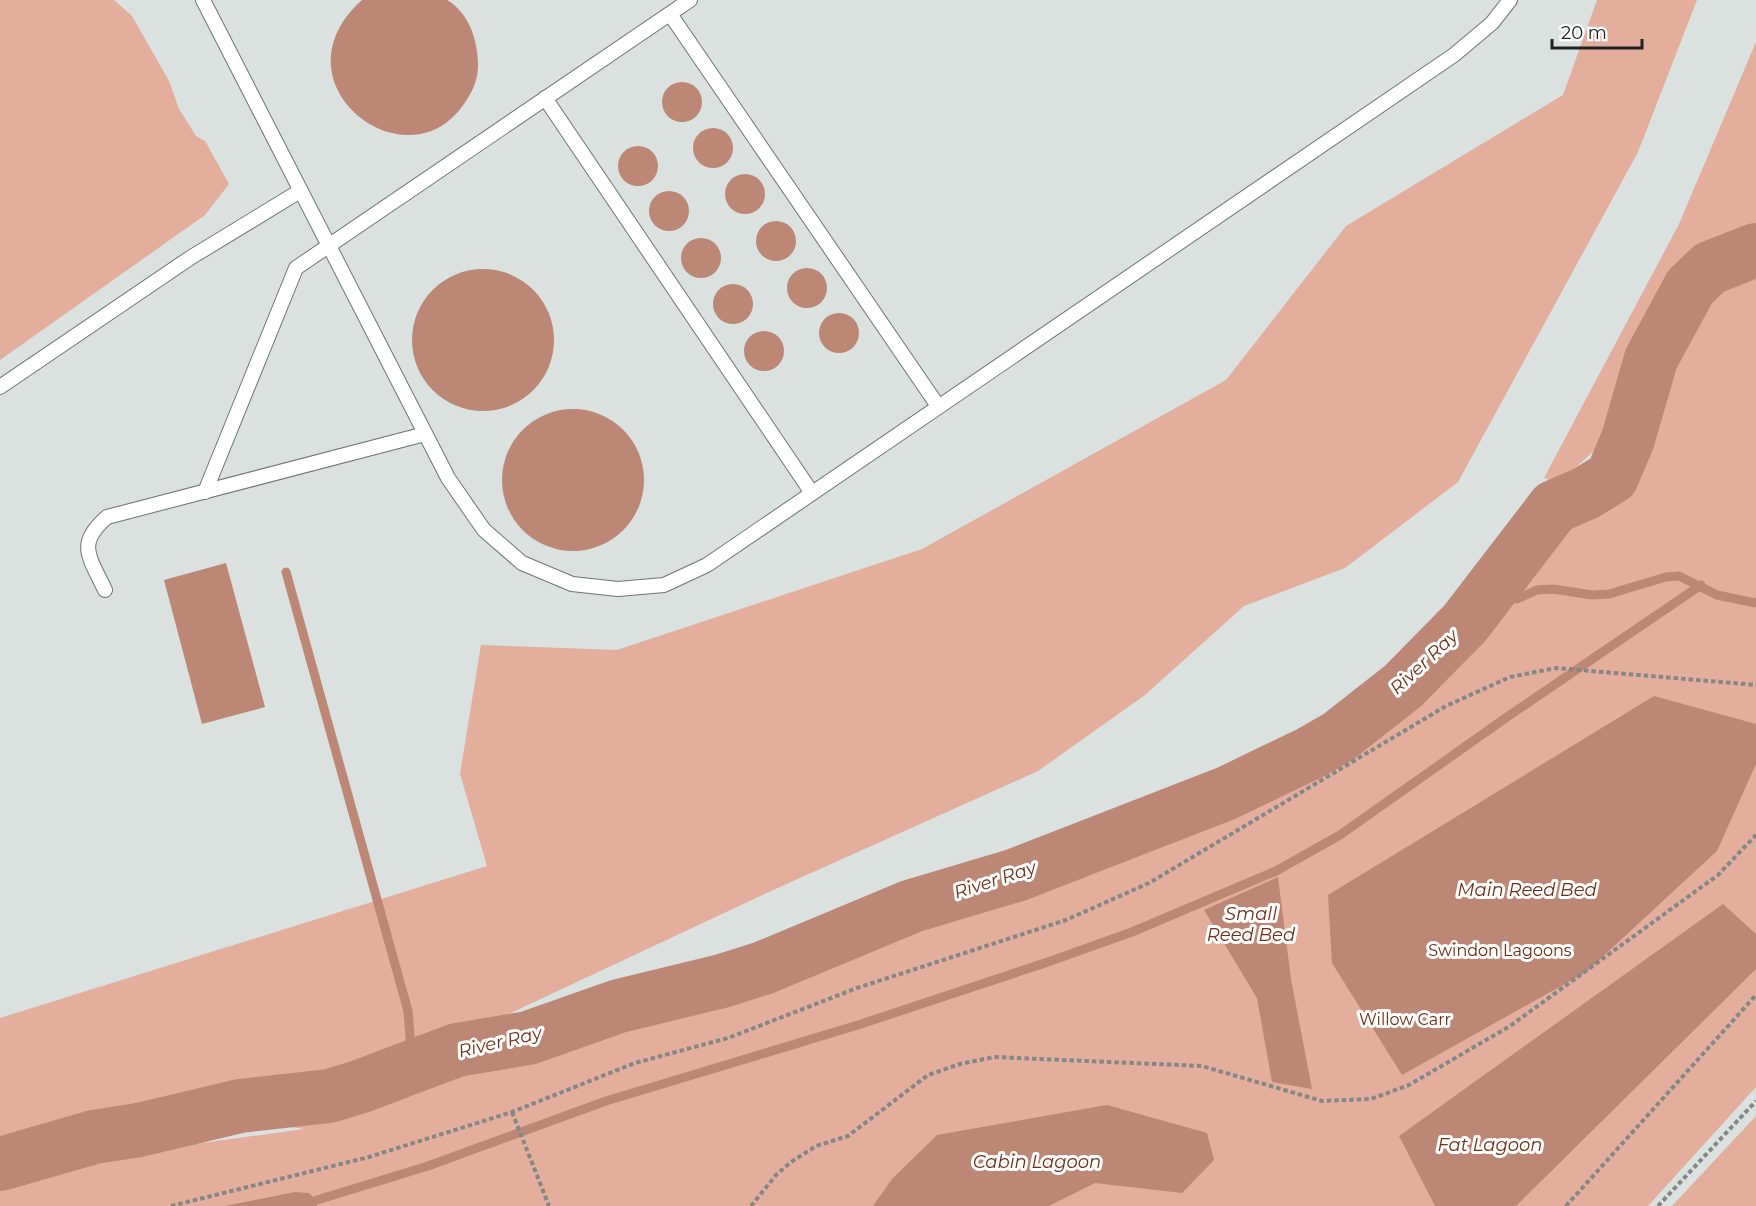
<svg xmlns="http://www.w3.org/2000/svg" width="1756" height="1206" viewBox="0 0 1756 1206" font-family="Montserrat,sans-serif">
	<rect width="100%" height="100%" fill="#dae1df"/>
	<g fill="#e3ae9b">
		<polygon points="0,0 114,0 132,16 169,81 179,109 196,136 205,141 229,184 205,215 0,360"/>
		<polygon points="1597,0 1697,0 1638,152 1458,482 1345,568 1244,606 1145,695 1038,771 771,891 415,1058 409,1097 493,1065 628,1021 702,1007 983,901 1137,851 1266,798 1323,761 1452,665 1497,618 1507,587 1558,513 1604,491 1620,478 1636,441 1664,346 1689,300 1704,284 1723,271 1756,258 1756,1087 1648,1206 0,1206 0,1183 159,1149 304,1129 188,1110 0,1140 0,1018 487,866 460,774 481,645 617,650 922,549 1226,380 1346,226 1563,95"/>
		<polygon points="1756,42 1756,241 1707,260 1678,283 1621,386 1598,447 1559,483 1544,478 1679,224"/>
		<polygon points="1756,1116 1756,1206 1672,1206"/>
	</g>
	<g fill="#bc8774">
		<path d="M362 0H447C469 13 477 39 478 62 479 80 471 95 461 108 402 185 271 81 362 0Z"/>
		<circle cx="682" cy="102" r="20"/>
		<circle cx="713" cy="148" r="20"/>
		<circle cx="638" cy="166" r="20"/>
		<circle cx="745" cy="194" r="20"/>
		<circle cx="669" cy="211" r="20"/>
		<circle cx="776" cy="241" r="20"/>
		<circle cx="701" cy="258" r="20"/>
		<circle cx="807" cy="288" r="20"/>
		<circle cx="483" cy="340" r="71"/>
		<circle cx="733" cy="304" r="20"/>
		<circle cx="839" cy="333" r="20"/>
		<circle cx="764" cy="351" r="20"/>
		<circle cx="573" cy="480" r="71"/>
		<polygon points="226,563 265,707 202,724 164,580"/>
		<polygon points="1654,696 1756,724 1756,764 1717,851 1586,972 1402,1075 1332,963 1328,895"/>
		<polygon points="1278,877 1291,979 1312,1089 1272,1082 1257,998 1204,910"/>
		<polygon points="1723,904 1756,934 1756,969 1516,1206 1435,1206 1399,1136"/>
		<polygon points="1107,1105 1207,1133 1214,1160 1182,1193 1095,1183 1049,1206 873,1206 892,1179 937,1135"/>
		<polygon points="295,1192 309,1193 317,1200 317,1206 225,1206"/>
	</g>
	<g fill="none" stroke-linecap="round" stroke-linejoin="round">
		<g stroke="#bc8774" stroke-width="9">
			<polyline points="286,572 408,1011 411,1049 398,1072"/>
			<polyline points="1489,589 1507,598 1517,599 1537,590 1553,589 1592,595 1609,594 1666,577 1679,576 1717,595 1756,603"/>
			<polyline points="317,1200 428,1166 606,1101 858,1025 1045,963 1132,932 1276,871 1340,835 1507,717 1701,585"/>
		</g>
		<polyline stroke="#bc8774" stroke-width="54" points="0,1164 94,1137 139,1130 240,1106 329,1096 359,1087 457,1050 528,1038 619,1006 722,981 763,968 912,906 1016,875 1227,793 1310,753 1338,737 1403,686 1465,623 1554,507 1586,493 1612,477 1628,439 1651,359 1690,287 1710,268 1756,250"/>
		<g stroke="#6f7574" stroke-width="16">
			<g id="lane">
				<polyline points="203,0 448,478 484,530 522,563 572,584 618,589 664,585 707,565 1454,55 1492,23 1510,0"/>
				<polyline points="670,14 938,406"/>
				<polyline points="545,98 812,493"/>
				<polyline points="0,387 190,258 300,191"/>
				<polyline points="205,492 296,268 690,0"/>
				<path d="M105 590C89 556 76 544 107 517L425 434"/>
			</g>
		</g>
		<g stroke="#838786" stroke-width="4" stroke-dasharray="4.5 3" stroke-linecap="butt">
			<polyline points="512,1112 549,1206"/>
			<polyline points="171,1206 369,1157 512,1112 635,1063 728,1038 857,988 1066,920 1149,883 1446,706 1510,677 1556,668 1756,685"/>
			<polyline points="751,1206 776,1175 791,1162 816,1146 848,1136 928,1075 960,1064 994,1057 1202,1066 1322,1101 1371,1099 1409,1085 1510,1026 1718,875 1756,835"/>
			<polyline points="1566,1206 1756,995"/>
			<polyline points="1658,1206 1756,1101"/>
		</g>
		<use href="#lane" stroke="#fff" stroke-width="14"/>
	</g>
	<g text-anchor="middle" stroke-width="6" stroke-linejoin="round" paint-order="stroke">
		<g font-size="16" fill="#6c2a0f" stroke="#fff">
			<text x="1500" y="956">Swindon Lagoons</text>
			<text x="1405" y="1025">Willow Carr</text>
		</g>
		<g font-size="18" font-style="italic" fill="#6f2d13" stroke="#fff">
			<text transform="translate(1424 662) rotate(-43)" y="6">River Ray</text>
			<text transform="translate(995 880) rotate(-18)" y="6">River Ray</text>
			<text x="1527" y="896">Main Reed Bed</text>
			<text x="1251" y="920">Small<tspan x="1251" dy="21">Reed Bed</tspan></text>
			<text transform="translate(500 1042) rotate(-13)" y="6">River Ray</text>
			<text x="1490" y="1151">Fat Lagoon</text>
			<text x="1037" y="1168">Cabin Lagoon</text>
		</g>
	</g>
	<path d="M1552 39v9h90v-9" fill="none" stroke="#202222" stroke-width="3"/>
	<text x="1561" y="39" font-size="18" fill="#202222" stroke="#ffffff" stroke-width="4.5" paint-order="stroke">20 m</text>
</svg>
